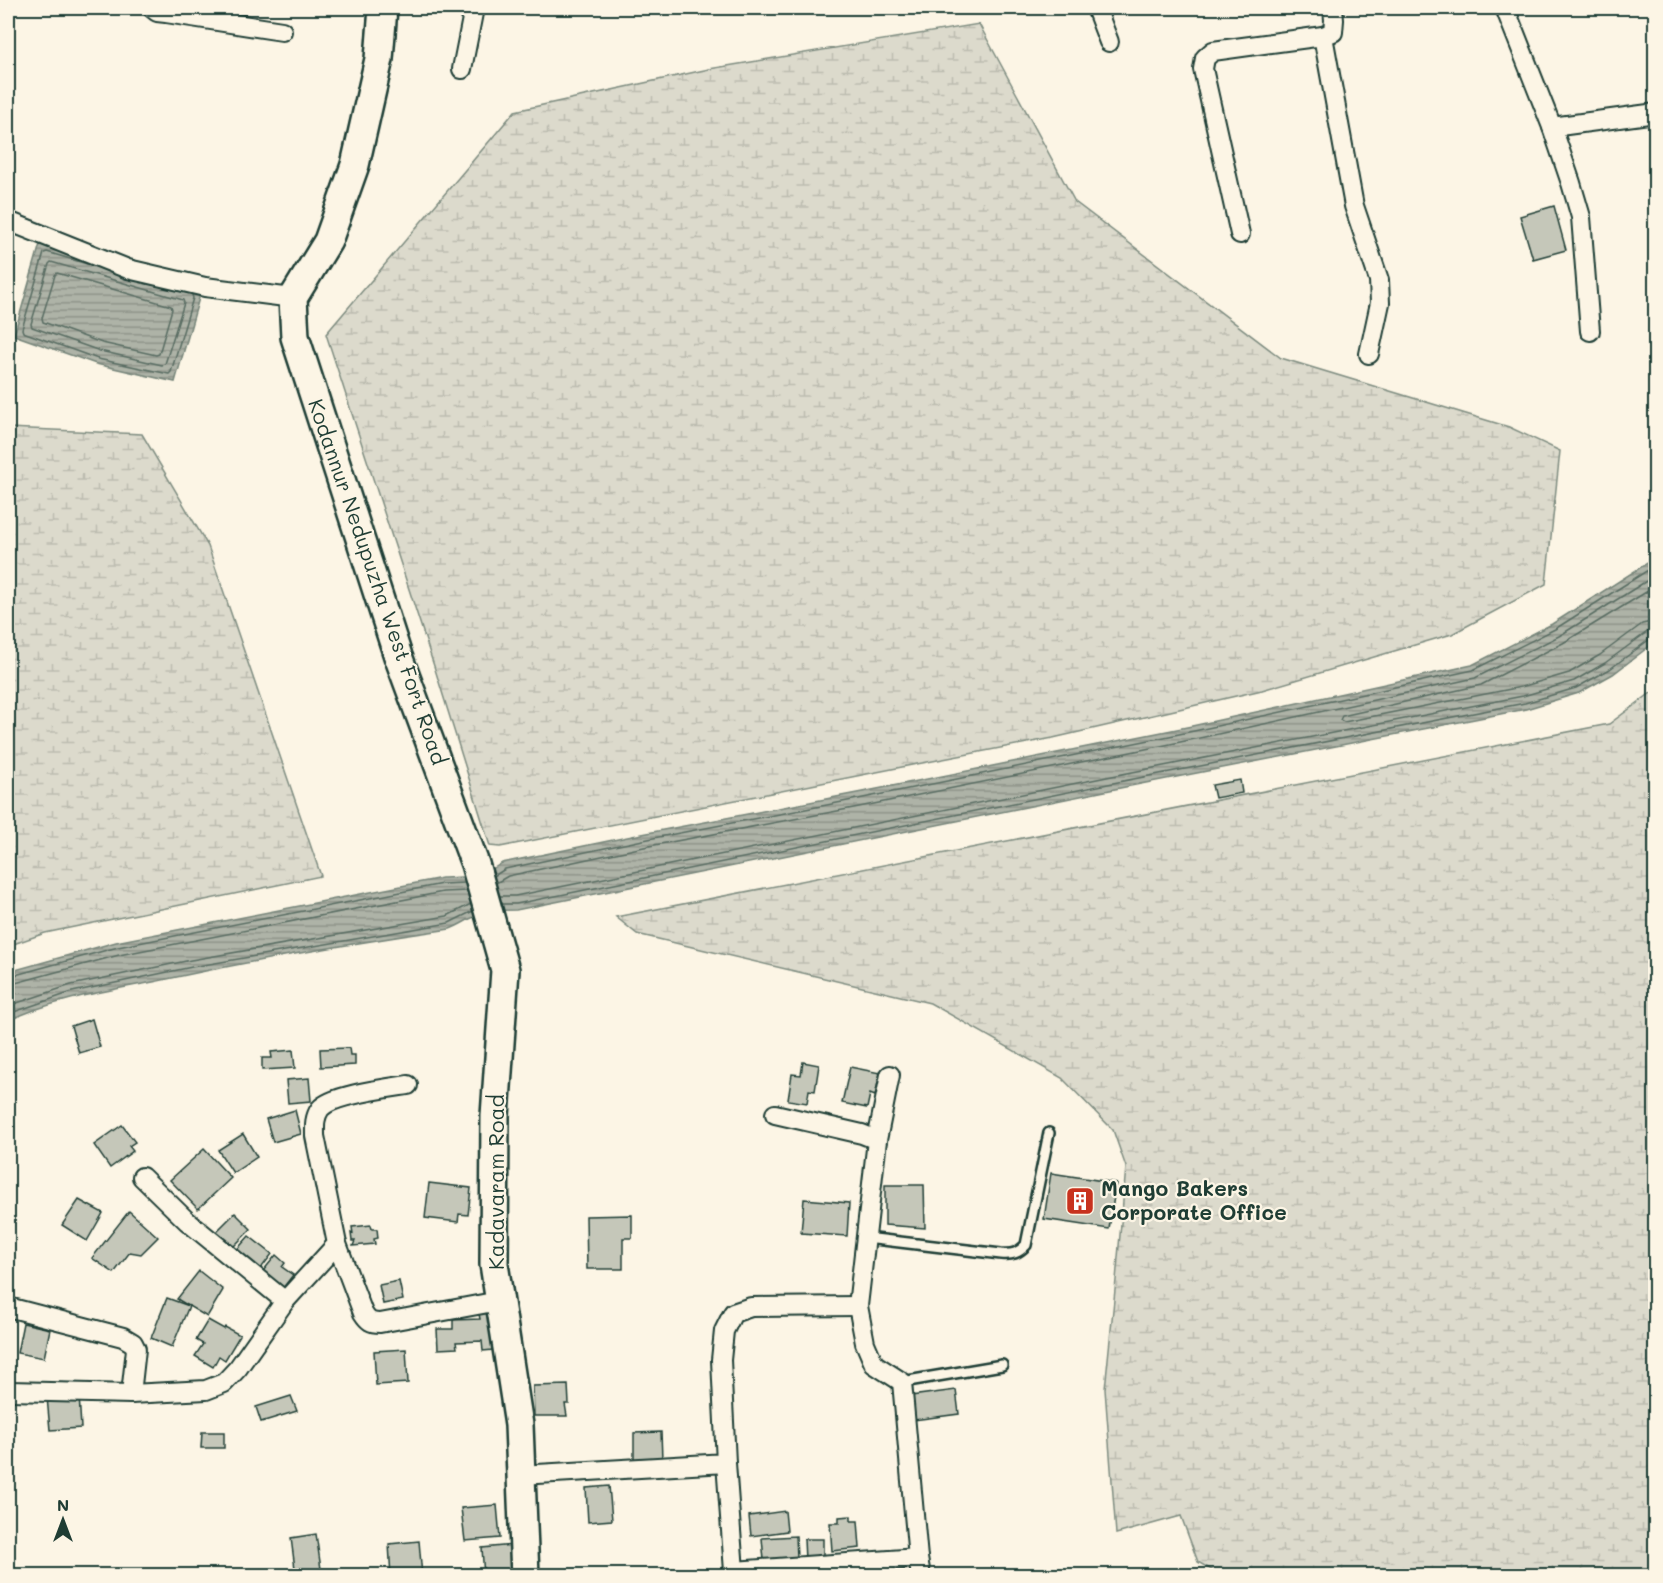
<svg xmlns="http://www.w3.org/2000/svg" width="1663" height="1583" viewBox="0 0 1663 1583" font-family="Mali,sans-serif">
	<defs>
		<pattern id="wetland-marsh" width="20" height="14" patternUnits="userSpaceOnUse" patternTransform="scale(1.5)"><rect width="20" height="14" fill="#dcdacc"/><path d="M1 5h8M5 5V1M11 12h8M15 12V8" fill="none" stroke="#bcbcb0"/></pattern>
		<pattern id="water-rules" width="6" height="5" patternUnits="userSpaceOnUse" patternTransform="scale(1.5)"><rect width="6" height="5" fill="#aeb3a7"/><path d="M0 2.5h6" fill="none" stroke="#8d9389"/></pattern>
	</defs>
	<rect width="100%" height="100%" fill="#fcf5e5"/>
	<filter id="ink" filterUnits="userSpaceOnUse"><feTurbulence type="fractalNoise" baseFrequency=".0167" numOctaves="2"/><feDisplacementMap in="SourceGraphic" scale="12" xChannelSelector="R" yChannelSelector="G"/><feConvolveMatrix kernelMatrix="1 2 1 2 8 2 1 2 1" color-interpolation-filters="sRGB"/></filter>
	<g filter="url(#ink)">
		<g fill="url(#wetland-marsh)" stroke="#7e8c80" stroke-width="1.5">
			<polygon points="979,24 1075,202 1281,358 1509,427 1560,451 1546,584 1452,634 1262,690 1053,738 917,764 500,847 490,846 434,666 326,334 515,111 709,69"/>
			<polygon points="8,428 142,434 208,546 321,876 45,933 8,946"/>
			<polygon points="1655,690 1655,1575 1220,1575 1198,1562 1181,1516 1116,1534 1105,1389 1116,1280 1126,1167 1113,1130 1062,1078 930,1003 637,934 616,917 1609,724"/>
		</g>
		<g fill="url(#water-rules)" stroke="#758479" stroke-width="1.5">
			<polygon points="40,244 201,291 175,382 96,364 14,335"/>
			<path d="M1655 558V642L1613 674 1579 693 1526 709 1115 789 516 910C504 910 493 910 481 914 471 917 461 925 450 929 351 943 251 961 153 982 106 991 50 1000 8 1021V972L116 942 442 878C467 877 480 878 502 863L642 834 857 793 1192 726 1472 665 1552 624Z"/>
		</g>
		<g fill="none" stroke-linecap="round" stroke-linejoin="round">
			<g stroke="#586c62" stroke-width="1.5">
				<polygon points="51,262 183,300 184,303 165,364 162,365 100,351 32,327 31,324 49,264"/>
				<polyline points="87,264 47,252 44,253 22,329 23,332 98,359 169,374 171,372 193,298 192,295"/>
				<polygon points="57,273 171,306 172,309 159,354 156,355 102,343 43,322 42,318 55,275"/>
				<polyline points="1656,586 1563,643 1481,685 1342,716 1340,720 1344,722 1521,687 1569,673 1600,655 1642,624 1656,621"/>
				<polyline points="494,876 505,869 643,840 858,799 1194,731 1473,670 1555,629 1656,565"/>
				<polyline points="496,883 508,876 644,847 859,807 1195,739 1475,678 1559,636 1656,575"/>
				<polyline points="500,896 515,896 1112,776 1523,696 1574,681 1605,663 1647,632 1656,630"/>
				<polyline points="502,904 516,904 1113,783 1525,703 1576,688 1610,669 1650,639 1656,637"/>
				<polyline points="8,977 118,947 442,884 465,883"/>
				<polyline points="8,985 119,955 443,892 467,891"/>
				<polyline points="8,1006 71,985 191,960 447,916 471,904"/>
				<polyline points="8,1014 72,992 192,967 449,923 473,911"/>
			</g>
		</g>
		<g fill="#c5c7b9" stroke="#1f3d34" stroke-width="1.5">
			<polygon points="1554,206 1566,250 1533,259 1520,216"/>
			<polygon points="1240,780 1242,793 1215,798 1212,785"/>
			<polygon points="92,1019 100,1047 79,1053 71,1026"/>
			<polygon points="349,1048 350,1055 355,1055 355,1065 321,1067 320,1049"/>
			<polygon points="293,1050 295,1068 262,1070 262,1058 272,1058 271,1052"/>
			<polygon points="803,1062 819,1065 815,1091 809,1090 807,1103 788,1100 792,1074 801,1075"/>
			<polygon points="850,1067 880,1073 875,1096 870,1094 867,1108 842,1103"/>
			<polygon points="309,1078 311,1101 288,1103 286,1080"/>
			<polygon points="295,1110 301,1134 273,1142 266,1119"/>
			<polygon points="122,1125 135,1142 129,1146 133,1151 110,1168 94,1145"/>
			<polygon points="243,1134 257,1157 233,1173 218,1150"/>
			<polygon points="204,1149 231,1178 198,1209 170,1180"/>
			<polygon points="1051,1173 1116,1183 1109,1229 1044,1219"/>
			<polygon points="429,1183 471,1188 468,1215 459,1214 458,1222 425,1218"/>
			<polygon points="885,1185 924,1185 925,1228 885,1225"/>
			<polygon points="804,1199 849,1203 847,1236 801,1233"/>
			<polygon points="79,1200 103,1213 87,1241 62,1225"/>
			<polygon points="129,1211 158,1237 141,1254 130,1252 114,1273 92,1258"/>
			<polygon points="235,1213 251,1229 229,1251 212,1236"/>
			<polygon points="632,1215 632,1238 623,1238 623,1269 587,1269 586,1216"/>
			<polygon points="371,1225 372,1229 377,1229 378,1238 374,1239 375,1244 353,1246 355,1241 352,1241 351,1233 353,1234 352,1227"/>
			<polygon points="249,1236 272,1254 256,1275 233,1254"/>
			<polygon points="276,1255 285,1263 282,1267 293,1275 279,1293 259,1276"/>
			<polygon points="199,1271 223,1290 207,1317 177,1299"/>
			<polygon points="399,1281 403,1300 383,1304 379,1285"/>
			<polygon points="167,1298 189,1306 172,1347 151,1338"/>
			<polygon points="491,1313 493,1350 483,1351 482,1341 456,1342 457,1348 438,1349 437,1329 453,1329 453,1320 480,1319 479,1314"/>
			<polygon points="208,1320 224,1329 225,1327 240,1335 225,1360 219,1356 213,1367 195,1356 203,1344 196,1340"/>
			<polygon points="23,1323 50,1329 44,1358 17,1353"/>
			<polygon points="406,1349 408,1383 376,1385 374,1351"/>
			<polygon points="568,1385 569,1404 565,1404 567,1416 534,1416 533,1386"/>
			<polygon points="956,1390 959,1414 914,1420 911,1396"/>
			<polygon points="79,1395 81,1428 50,1430 47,1397"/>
			<polygon points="291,1396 297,1411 261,1422 256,1407"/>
			<polygon points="202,1432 224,1432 224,1448 201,1448"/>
			<polygon points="661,1432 662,1459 634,1460 634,1433"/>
			<polygon points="609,1486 612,1520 588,1522 586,1488"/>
			<polygon points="497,1505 500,1538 465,1541 461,1508"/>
			<polygon points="785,1511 787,1531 751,1536 749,1516"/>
			<polygon points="851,1516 851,1521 858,1521 860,1548 832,1551 830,1523 839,1523 839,1517"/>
			<polygon points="316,1534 322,1576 296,1576 291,1538"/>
			<polygon points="796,1536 797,1558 764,1560 762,1538"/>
			<polygon points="804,1539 823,1539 823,1560 805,1560"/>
			<polygon points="419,1541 422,1576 391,1576 389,1544"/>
			<polygon points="513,1545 515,1573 484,1576 482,1548"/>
		</g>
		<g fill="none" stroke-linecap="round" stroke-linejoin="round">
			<g stroke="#1f3d34" stroke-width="14">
				<g id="service">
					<path d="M866 1238 1001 1254C1013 1255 1018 1253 1026 1245L1049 1133"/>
					<polyline points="902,1382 1002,1365"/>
				</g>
			</g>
			<g stroke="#1f3d34" stroke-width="22">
				<g id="minor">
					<polyline points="152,8 157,12 166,13 282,31"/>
					<polyline points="1096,8 1109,42"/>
					<polyline points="1505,8 1552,127 1571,183 1581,217 1590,331"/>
					<polyline points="1323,36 1354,206 1379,280 1380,303 1369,354"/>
					<polyline points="462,69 474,8"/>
					<polyline points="1552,127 1656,113"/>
					<polyline points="8,221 128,269 205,287 293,298"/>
					<polyline points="1240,234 1203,69 1205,58 1213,51 1323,36 1333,32 1334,20 1333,8"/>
					<polyline points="775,1114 862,1134 877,1140 858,1306 865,1343 874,1364 902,1382 918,1558 921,1576"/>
					<polyline points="877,1140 890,1075"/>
					<polyline points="142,1177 187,1221 285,1301"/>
					<path d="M337 1244 363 1313C368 1321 371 1323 380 1323L499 1301"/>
					<polyline points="8,1307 123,1337 133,1343 136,1349 131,1394"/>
					<path d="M10 1391 131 1394 206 1390 224 1383 238 1368 285 1301 337 1244 315 1136C315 1126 314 1118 320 1109 331 1095 389 1088 408 1085"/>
					<polyline points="726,1463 734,1571"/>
					<polyline points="520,1475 726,1463 721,1360 724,1331 733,1313 751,1307 858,1306"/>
					<polyline points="729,1576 734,1571 918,1558"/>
				</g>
			</g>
			<g stroke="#1f3d34" stroke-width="32">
				<polyline id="secondary" points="383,8 379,59 355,165 328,241 293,298 295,337 398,656 475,864 505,970 495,1116 494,1264 519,1425 525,1576"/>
			</g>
			<use href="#service" stroke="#fcf5e5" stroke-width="9"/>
			<use href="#minor" stroke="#fcf5e5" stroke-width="18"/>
			<use href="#secondary" stroke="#fcf5e5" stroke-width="27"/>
		</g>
	</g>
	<defs>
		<g id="building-square" transform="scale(1.5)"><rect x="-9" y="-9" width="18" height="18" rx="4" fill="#c8321e" stroke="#fcf5e5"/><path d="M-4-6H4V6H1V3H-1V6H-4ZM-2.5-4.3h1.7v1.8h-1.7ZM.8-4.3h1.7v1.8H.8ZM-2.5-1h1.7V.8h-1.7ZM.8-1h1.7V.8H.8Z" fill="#fff"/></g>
	</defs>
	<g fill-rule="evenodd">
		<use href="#building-square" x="1080" y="1201"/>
	</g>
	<g text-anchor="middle" stroke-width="4.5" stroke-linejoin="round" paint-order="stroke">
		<g font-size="21" fill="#1f3d34" stroke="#fcf5e5">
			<text transform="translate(377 582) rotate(71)" y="7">Kodannur Nedupuzha West Fort Road</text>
			<text transform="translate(497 1182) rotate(-90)" y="7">Kadavaram Road</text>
		</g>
		<g font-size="21" font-weight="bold" fill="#1f3d34" stroke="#fcf5e5" text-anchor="start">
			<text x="1101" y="1196">Mango Bakers<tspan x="1101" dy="24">Corporate Office</tspan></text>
		</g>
	</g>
	<rect width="1663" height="1583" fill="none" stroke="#fcf5e5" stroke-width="30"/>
	<rect x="15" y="15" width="1633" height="1553" fill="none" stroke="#1f3d34" stroke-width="2" filter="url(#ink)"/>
	<g transform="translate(63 1520)" stroke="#fcf5e5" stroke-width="4.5" paint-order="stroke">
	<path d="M0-4.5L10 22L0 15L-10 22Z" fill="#1f3d34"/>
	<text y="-9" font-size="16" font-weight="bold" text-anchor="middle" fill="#1f3d34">N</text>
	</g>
</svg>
